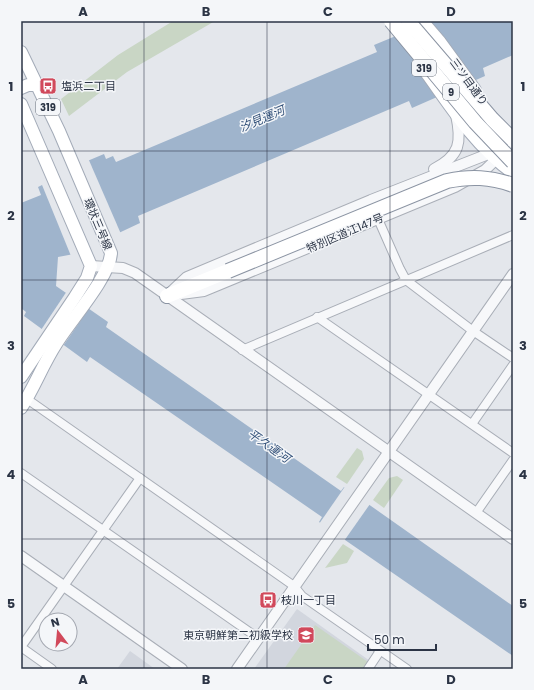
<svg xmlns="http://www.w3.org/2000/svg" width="534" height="690" viewBox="0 0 534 690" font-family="Poppins,'Noto Sans JP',sans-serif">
	<rect width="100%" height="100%" fill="#e4e7ec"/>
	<g fill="#d2d6de">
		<polygon points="297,609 370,661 364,669 254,669"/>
		<polygon points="130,651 155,669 117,669"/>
	</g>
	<g fill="#c9d6c5">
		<polygon points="173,21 215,21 127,72 69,116 61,99 118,55"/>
		<polygon points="357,448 362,451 364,459 347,484 336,477"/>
		<polygon points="397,476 403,480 384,508 373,500 389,478"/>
		<polygon points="343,544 354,551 347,563 325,568"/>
		<polygon points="315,625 368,662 363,669 284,669"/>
	</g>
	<polygon fill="#9fb4cc" points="432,21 513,21 513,55 483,68 485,76 412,108 409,101 138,216 140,223 74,254 58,257 56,286 108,322 106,327 341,491 344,487 513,606 513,656 319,522 322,517 90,357 87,362 24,316 26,312 21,308 21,203 41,195 38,187 44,184 42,180 104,154 106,159 113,156 116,162 377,52 374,45"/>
	<g fill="#e4e7ec">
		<polygon points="88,158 121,234 71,256 40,180"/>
		<polygon points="67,291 90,307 63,346 41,330"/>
		<polygon points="346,485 370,504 344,541 319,524"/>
	</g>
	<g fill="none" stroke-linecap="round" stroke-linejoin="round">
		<g stroke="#a9aeb7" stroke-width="10">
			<g id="minor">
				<polyline points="378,219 400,269 406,280 473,331 513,358"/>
				<polyline points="317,317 513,453"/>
				<polyline points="242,350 513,235"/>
				<polyline points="27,399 294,586 302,596 407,669"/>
				<polyline points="472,424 513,365"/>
				<polyline points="21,473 258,638"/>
				<polyline points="476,513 513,460"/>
				<polyline points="52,669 21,647 140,478"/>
				<polyline points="368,669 380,651"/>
			</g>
		</g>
		<g stroke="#a9aeb7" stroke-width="12">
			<g id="tertiary">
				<path d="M434 169C460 156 462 142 456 115"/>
				<polyline points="91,266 123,268 135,273 513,539"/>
				<polyline points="171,292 187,277 371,200 496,151"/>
				<polyline points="181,294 204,291 455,187 485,170 512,144"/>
				<polyline points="21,556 182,669"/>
				<polyline points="237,669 513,274"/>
			</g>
		</g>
		<g stroke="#a3abb8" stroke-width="14">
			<g id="primary">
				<polyline points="422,21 440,42 475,90"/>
				<path d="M21 52 59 131 111 253C110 277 69 322 56 344 43 364 34 388 21 408"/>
				<path d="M426 72C452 109 476 146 513 173"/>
				<polyline points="21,88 28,85 37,85"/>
				<polyline points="21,104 91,266 87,278 75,297 21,377"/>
			</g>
		</g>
		<g stroke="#8b94a3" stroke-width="16">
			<polyline id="motorway" points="167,296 228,271"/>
		</g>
		<use href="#minor" stroke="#f7f8fa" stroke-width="8"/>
		<use href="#tertiary" stroke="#f7f8fa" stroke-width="10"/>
		<use href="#primary" stroke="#fff" stroke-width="12"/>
		<use href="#motorway" stroke="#fff" stroke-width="14"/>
		<g stroke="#8b94a3" stroke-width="16" stroke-linecap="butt">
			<g id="motorway-bridge">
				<polyline points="391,21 475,122 513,162"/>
				<polyline points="408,21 492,119 513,140"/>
				<path d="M228 271 447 181C471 176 490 177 513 185"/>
			</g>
		</g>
		<use href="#motorway-bridge" stroke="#fff" stroke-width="14"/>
	</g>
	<path fill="none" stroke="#2b3445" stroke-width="1" stroke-opacity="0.55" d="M144 21V669M267 21V669M390 21V669M21 151H513M21 280H513M21 410H513M21 539H513"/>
	<defs>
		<g id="bus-square" transform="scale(0.9)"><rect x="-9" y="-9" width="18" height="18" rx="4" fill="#d1495b" stroke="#f4f6f9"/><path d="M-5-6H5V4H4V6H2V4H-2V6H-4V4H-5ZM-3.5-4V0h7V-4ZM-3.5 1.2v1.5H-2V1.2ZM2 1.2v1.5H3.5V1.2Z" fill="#fff"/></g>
		<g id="school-square" transform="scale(0.9)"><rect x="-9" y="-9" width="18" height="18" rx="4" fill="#d1495b" stroke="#f4f6f9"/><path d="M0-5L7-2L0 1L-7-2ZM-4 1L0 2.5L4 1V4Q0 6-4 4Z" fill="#fff"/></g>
	</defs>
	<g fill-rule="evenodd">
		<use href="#bus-square" x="48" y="86"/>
		<use href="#bus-square" x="268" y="600"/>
		<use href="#school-square" x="306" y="635"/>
	</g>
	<g text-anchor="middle" stroke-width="3" stroke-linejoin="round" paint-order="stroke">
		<g fill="#f4f6f9" stroke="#676e7b" stroke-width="1">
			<rect x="412" y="60" width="24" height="16" rx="3"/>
			<rect x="443" y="84" width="16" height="16" rx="3"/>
			<rect x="36" y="99" width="24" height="16" rx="3"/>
		</g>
		<g font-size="10" font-weight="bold" fill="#2b3445">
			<text x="424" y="72">319</text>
			<text x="451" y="96">9</text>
			<text x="48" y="111">319</text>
		</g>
		<g font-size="11" fill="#2b3445" stroke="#f4f6f9">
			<text transform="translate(469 82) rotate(54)" y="4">三ツ目通り</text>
			<text transform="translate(98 224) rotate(67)" y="4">環状三号線</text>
			<text transform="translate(345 233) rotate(-23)" y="4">特別区道江147号</text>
		</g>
		<g font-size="11" fill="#2b3445" stroke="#f4f6f9" text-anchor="start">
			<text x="61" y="90">塩浜二丁目</text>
			<text x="281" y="604">枝川一丁目</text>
			<text x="293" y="639" text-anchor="end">東京朝鮮第二初級学校</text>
		</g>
		<g font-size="12" font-style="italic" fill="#34527a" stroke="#f4f6f9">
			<text transform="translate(262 119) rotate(-23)" y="4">汐見運河</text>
			<text transform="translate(269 446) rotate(35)" y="4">平久運河</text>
		</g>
	</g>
	<rect width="534" height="690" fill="none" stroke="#f4f6f9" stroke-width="44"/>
	<g transform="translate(58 632) rotate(344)"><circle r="19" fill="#f4f6f9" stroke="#a4a8b1"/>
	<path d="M0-3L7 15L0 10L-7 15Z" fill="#d1495b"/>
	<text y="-6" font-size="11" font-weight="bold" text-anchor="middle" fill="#2b3445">N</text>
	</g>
	<path d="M368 644v6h68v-6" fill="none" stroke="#2b3445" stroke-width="2"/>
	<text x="374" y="644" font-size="12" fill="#2b3445" stroke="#f4f6f9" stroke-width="3" paint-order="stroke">50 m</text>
	<rect x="22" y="22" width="490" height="646" fill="none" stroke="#2b3445" stroke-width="1.5"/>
	<g font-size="13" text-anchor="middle" font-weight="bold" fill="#2b3445">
		<text x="83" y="16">A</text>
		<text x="206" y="16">B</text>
		<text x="328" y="16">C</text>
		<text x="451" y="16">D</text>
		<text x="11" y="91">1</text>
		<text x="523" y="91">1</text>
		<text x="11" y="220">2</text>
		<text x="523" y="220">2</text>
		<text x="11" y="350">3</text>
		<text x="523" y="350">3</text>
		<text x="11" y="479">4</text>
		<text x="523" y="479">4</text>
		<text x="11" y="608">5</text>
		<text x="523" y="608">5</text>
		<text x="83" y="684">A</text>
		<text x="206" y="684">B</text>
		<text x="328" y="684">C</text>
		<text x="451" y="684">D</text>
	</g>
</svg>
